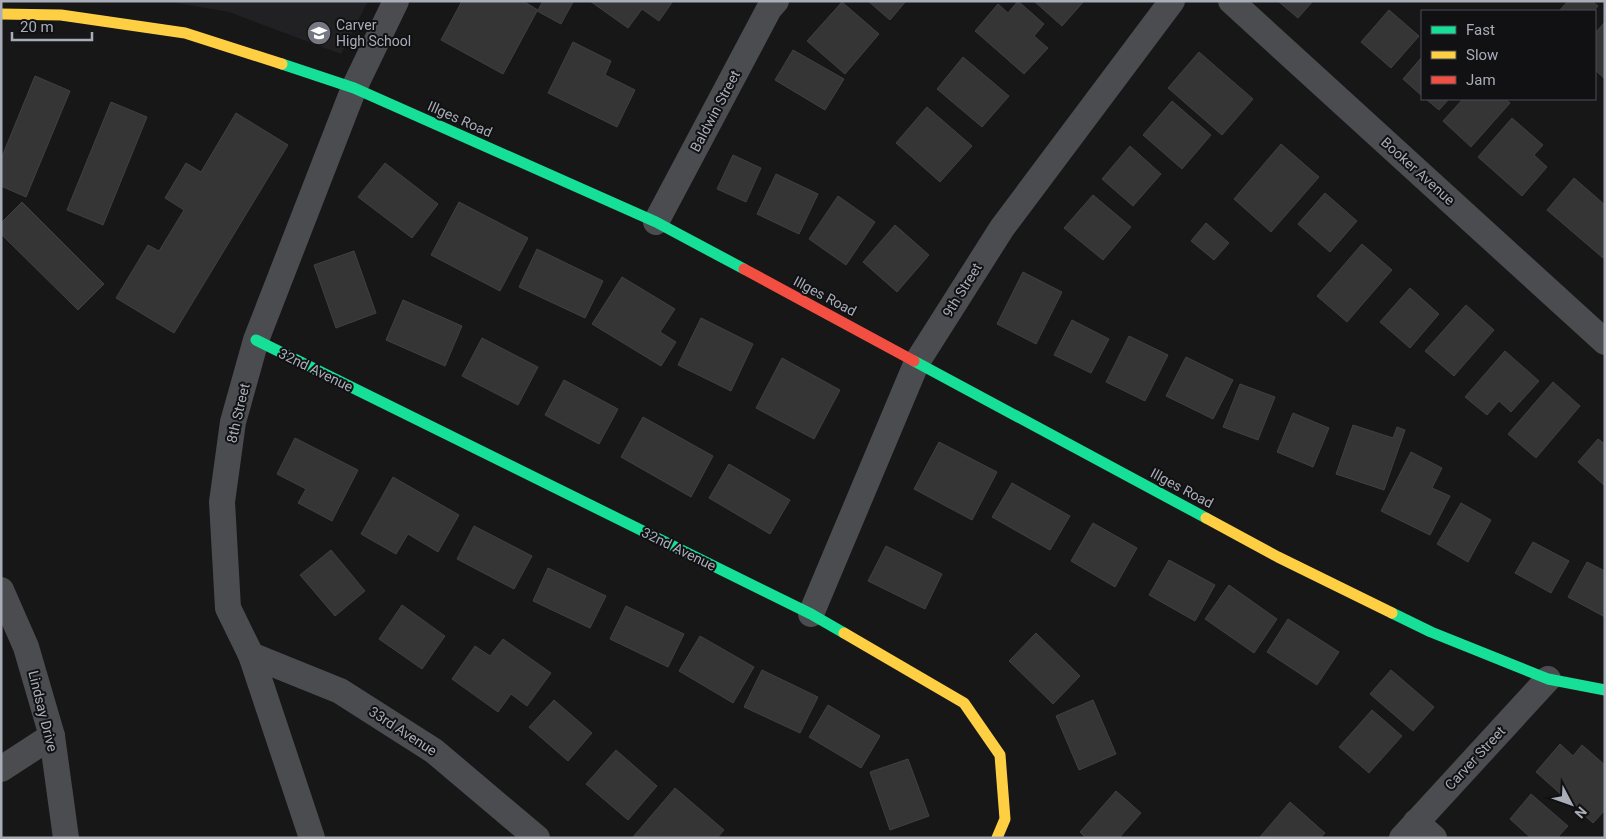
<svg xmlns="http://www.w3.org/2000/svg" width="1606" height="839" viewBox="0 0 1606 839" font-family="Roboto,sans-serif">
	<rect width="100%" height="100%" fill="#171717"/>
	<polygon fill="#212123" points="166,1 368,1 341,54 229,12"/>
	<g fill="#353536" stroke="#3f4043">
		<polygon points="462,1 523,1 538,10 543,1 573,2 561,24 537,11 503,74 441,40"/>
		<polygon points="590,1 673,1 659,21 642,9 628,28"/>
		<polygon points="868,1 906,1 890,20"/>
		<polygon points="1018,1 1044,24 1034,36 1048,48 1024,74 975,31 998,4 1008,13"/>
		<polygon points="1034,1 1084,1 1062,26"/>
		<polygon points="1278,1 1313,1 1298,18"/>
		<polygon points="1568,1 1592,1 1598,6 1594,11 1559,11"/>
		<polygon points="842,2 879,34 845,74 807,41"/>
		<polygon points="1389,10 1419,36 1391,68 1361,42"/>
		<polygon points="1605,22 1605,79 1595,70 1595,33"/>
		<polygon points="573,42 611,61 605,75 635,90 617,127 548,93"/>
		<polygon points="793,50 844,79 825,110 775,80"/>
		<polygon points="1199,52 1253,99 1222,135 1168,88"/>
		<polygon points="963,57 1009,96 982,127 937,89"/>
		<polygon points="1422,57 1422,96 1403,79"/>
		<polygon points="35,76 70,91 26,197 1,186 1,159"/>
		<polygon points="1426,99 1449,99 1439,110"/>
		<polygon points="1463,99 1505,99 1510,103 1471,147 1443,121"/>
		<polygon points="1172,101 1211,135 1182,169 1143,135"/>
		<polygon points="111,102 147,117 103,225 67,210"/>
		<polygon points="927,107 972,146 940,182 896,143"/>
		<polygon points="236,113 288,145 174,333 116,298 148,245 159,251 184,210 165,198 186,163 201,172"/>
		<polygon points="1512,118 1543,145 1534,155 1547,167 1522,196 1478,157"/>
		<polygon points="1281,144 1319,177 1271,232 1234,199"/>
		<polygon points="1130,146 1161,174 1133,206 1102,179"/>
		<polygon points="733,155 761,168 746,202 717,189"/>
		<polygon points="385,163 438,204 412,238 358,197"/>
		<polygon points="776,174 818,194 799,234 757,214"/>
		<polygon points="1574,178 1605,205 1605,256 1603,258 1547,210"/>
		<polygon points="1325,193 1357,221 1330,252 1298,224"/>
		<polygon points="1093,195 1131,227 1103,260 1064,228"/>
		<polygon points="838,196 875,222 846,265 809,239"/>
		<polygon points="22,202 104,284 78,310 1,234 1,223"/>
		<polygon points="459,202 528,238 500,291 431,255"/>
		<polygon points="1206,223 1229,243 1214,260 1191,241"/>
		<polygon points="895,225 929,255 897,292 863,262"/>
		<polygon points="1362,244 1392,270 1347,322 1317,296"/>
		<polygon points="537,249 603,281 585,318 519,287"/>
		<polygon points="354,251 376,313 336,328 314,265"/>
		<polygon points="1023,272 1062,292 1036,344 997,324"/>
		<polygon points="622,277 675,309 660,332 676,342 661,366 592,324"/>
		<polygon points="1410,288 1439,314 1410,348 1380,322"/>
		<polygon points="403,300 462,326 445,366 386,340"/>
		<polygon points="1466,305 1494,330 1454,376 1425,351"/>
		<polygon points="701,318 753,344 731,391 678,365"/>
		<polygon points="1072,320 1109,339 1091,373 1054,355"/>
		<polygon points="1129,336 1168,355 1145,401 1106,382"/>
		<polygon points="482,338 538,367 518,405 462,376"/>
		<polygon points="1505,351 1539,381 1511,412 1499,401 1487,415 1465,397"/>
		<polygon points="1186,357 1233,380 1213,419 1166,396"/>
		<polygon points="782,358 840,390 814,439 756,408"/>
		<polygon points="564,380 618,409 599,444 545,415"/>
		<polygon points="1553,382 1580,406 1536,458 1508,434"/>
		<polygon points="1240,384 1275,397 1258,440 1223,427"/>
		<polygon points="1293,413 1329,428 1313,467 1277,452"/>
		<polygon points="643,417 713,456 691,497 621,457"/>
		<polygon points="1353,425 1393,438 1397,427 1405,430 1384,490 1336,474"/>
		<polygon points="295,438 358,470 332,521 298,503 306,489 277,474"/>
		<polygon points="1598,439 1605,444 1605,486 1578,462"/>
		<polygon points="939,442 997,472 972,520 914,489"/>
		<polygon points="1411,452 1442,468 1432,488 1450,496 1430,535 1381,511"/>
		<polygon points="729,464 790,500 770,534 709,498"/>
		<polygon points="393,477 459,515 438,552 408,534 396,554 361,534"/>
		<polygon points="1012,483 1070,516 1050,550 992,517"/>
		<polygon points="1461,503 1491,520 1468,562 1437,544"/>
		<polygon points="1093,523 1137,548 1115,587 1071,561"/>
		<polygon points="474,526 532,556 514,589 457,559"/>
		<polygon points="1533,542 1569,561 1551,593 1515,573"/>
		<polygon points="886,546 942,574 925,609 868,581"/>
		<polygon points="331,550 365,591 335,616 300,575"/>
		<polygon points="1169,560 1215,585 1195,621 1149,595"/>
		<polygon points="1587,562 1605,571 1605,617 1568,597"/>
		<polygon points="548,568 606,596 590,628 533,601"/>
		<polygon points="1229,585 1277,619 1254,653 1205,619"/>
		<polygon points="402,605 445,636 422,669 379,639"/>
		<polygon points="626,606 684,634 668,667 610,639"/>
		<polygon points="1288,619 1339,652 1317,685 1267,652"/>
		<polygon points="1036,633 1080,676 1053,704 1009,661"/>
		<polygon points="700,636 754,667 733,703 679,671"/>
		<polygon points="503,639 551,673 527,706 511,694 498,712 452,679 475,646 490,656"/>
		<polygon points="762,670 818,697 800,733 744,707"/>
		<polygon points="1391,670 1434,707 1413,731 1370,694"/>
		<polygon points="554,700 592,733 568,761 529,727"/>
		<polygon points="1093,700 1116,754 1079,770 1056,716"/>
		<polygon points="828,705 880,736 861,768 809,737"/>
		<polygon points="1372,710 1402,736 1369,773 1339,747"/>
		<polygon points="1560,744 1573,756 1582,745 1605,765 1605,810 1593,823 1536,772"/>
		<polygon points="616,750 657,786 628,820 586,784"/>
		<polygon points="908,759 929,816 890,830 870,772"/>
		<polygon points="675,788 724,830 717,838 633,837"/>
		<polygon points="1116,791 1141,813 1119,838 1086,838 1080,832"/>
		<polygon points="1531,794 1568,826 1557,838 1531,838 1510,819"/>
		<polygon points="1290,802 1325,833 1320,838 1260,837"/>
	</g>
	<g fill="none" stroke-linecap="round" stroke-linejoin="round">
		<g stroke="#4b4c50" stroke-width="26">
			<polyline points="1231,1 1605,342"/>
			<polyline points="656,222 769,9 776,1"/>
			<polyline points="1,590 26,647 52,736 66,838"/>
			<polyline points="811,614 917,362 1002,228 1172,1"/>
			<polyline points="251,655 340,691 434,751 537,838"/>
			<polyline points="1,769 52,736"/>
			<polyline points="1416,822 1434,838"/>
			<polyline points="312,838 251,655 228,608 222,502 233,422 256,340 354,88 396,1"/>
			<polyline points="1402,838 1548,679"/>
		</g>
		<g stroke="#16e098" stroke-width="11">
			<polyline points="282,64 354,88 656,222 744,269"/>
			<polyline points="256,340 811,614 844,633"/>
			<polyline points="914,361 1206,518"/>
			<polyline points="1392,613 1431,632 1548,679 1605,690"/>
		</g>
		<g stroke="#ffcf43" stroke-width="11">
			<polyline points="1,14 61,15 185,33 282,64"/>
			<polyline points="1206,518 1278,557 1392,613"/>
			<polyline points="844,633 964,703 1000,755 1005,819 997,838"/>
		</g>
		<polyline stroke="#f24e42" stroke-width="11" points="744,269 914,361"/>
	</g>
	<defs>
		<g id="school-disc" transform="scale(1.25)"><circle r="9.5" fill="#757880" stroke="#111113"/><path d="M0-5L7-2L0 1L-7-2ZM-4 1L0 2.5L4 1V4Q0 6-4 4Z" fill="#fff"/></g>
	</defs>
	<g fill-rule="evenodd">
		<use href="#school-disc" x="319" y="33"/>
	</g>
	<g text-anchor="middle" stroke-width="4" stroke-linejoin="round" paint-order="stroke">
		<g font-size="14" fill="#a8adb8" stroke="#111113" text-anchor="start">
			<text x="336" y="30">Carver<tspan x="336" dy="16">High School</tspan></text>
		</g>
		<g font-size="14" fill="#a8adb8" stroke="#111113">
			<text transform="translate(715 111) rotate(-62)" y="5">Baldwin Street</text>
			<text transform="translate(460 119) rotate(24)" y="5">Illges Road</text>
			<text transform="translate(1418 171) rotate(42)" y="5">Booker Avenue</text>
			<text transform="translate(962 290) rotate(-58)" y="5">9th Street</text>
			<text transform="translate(825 296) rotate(28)" y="5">Illges Road</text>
			<text transform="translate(316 370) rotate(26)" y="5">32nd Avenue</text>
			<text transform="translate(238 413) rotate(-77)" y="5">8th Street</text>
			<text transform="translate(1182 488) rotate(28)" y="5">Illges Road</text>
			<text transform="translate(679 549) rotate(26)" y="5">32nd Avenue</text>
			<text transform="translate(43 711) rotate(76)" y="5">Lindsay Drive</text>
			<text transform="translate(403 731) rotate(33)" y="5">33rd Avenue</text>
			<text transform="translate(1475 758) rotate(-47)" y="5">Carver Street</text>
		</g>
	</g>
	<rect width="1606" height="839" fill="none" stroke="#a8adb8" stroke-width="5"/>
	<rect x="1421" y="10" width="175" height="90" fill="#111113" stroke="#4d4f55"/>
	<rect x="1431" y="26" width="25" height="8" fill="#16e098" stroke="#4d4f55"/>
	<text x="1466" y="35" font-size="15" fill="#a8adb8">Fast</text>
	<rect x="1431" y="51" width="25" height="8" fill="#ffcf43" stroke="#4d4f55"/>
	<text x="1466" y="60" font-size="15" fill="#a8adb8">Slow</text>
	<rect x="1431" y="76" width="25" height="8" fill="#f24e42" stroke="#4d4f55"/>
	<text x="1466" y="85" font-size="15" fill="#a8adb8">Jam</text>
	<g transform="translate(1571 804) rotate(131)" stroke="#111113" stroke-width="4" paint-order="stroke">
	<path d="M0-4L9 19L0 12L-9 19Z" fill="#a8adb8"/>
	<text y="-8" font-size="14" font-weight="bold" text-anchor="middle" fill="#a8adb8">N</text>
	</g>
	<path d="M12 32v8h80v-8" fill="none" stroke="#a8adb8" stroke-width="2.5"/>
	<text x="20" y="32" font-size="15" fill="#a8adb8" stroke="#111113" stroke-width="4" paint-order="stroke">20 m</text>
</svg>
